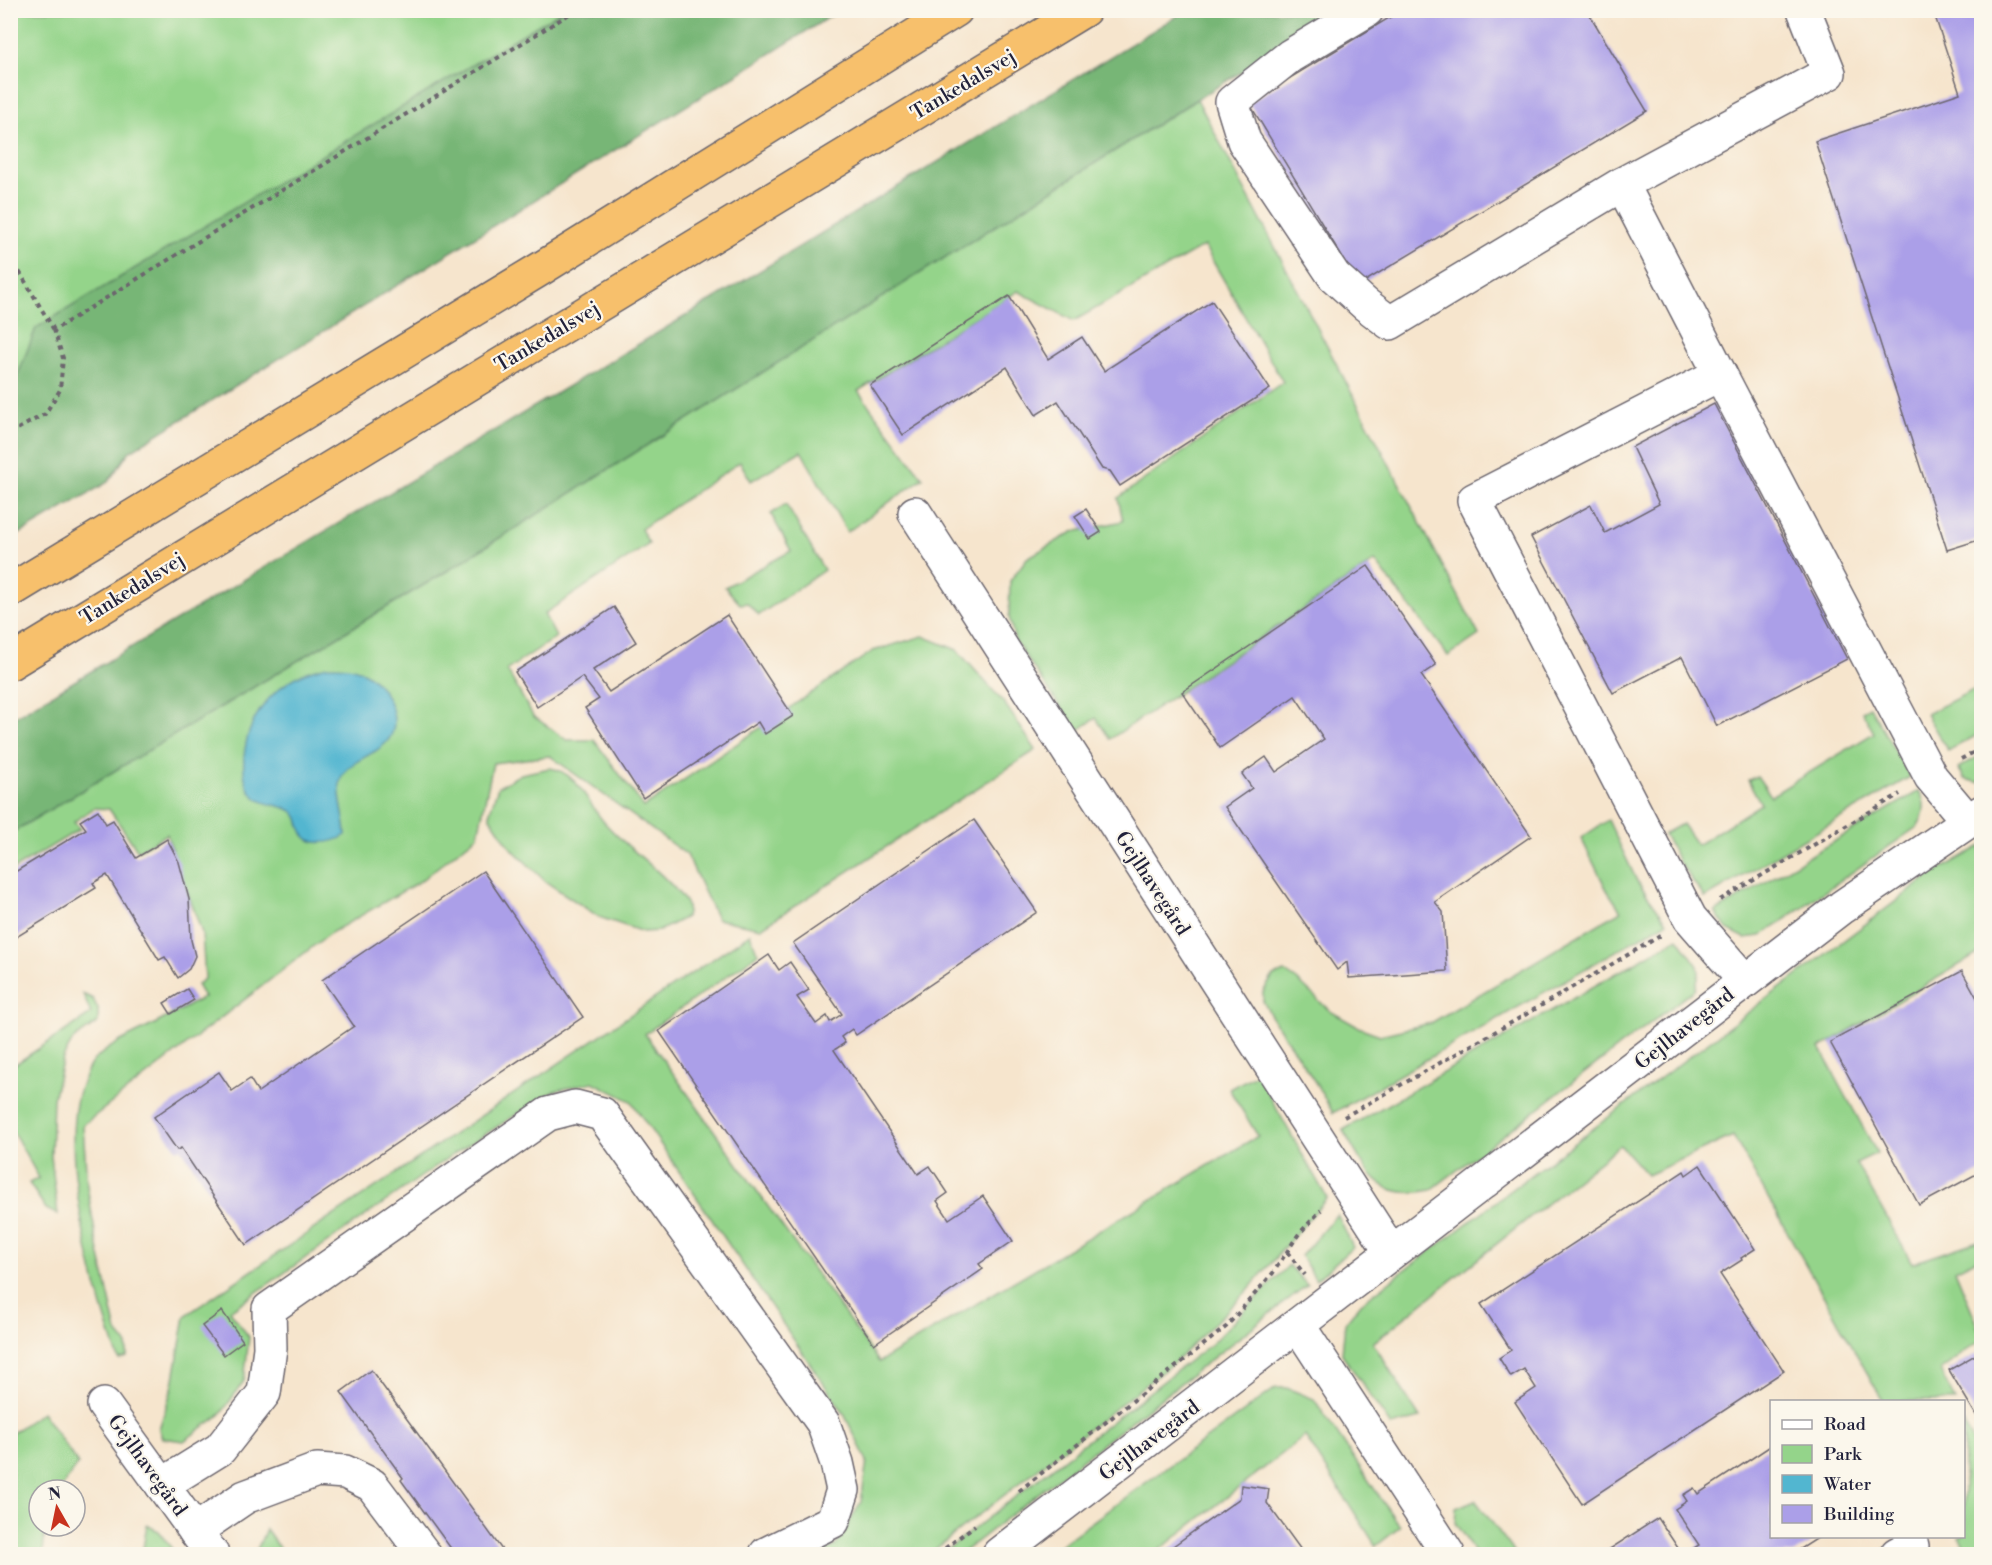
<svg xmlns="http://www.w3.org/2000/svg" width="1992" height="1565" viewBox="0 0 1992 1565" font-family="'Libre Bodoni',serif">
	<rect width="100%" height="100%" fill="#fbf7ec"/>
	<filter id="ink" filterUnits="userSpaceOnUse"><feTurbulence type="fractalNoise" baseFrequency=".0167" numOctaves="2"/><feDisplacementMap in="SourceGraphic" scale="12" xChannelSelector="R" yChannelSelector="G"/><feConvolveMatrix kernelMatrix="1 2 1 2 8 2 1 2 1" color-interpolation-filters="sRGB"/></filter>
	<filter id="wash" filterUnits="userSpaceOnUse"><feTurbulence type="fractalNoise" baseFrequency=".008" numOctaves="4" result="noise"/><feDisplacementMap in="SourceGraphic" scale="24" xChannelSelector="R" yChannelSelector="G"/><feGaussianBlur stdDeviation="1.35" result="paint"/><feColorMatrix in="noise" values="0 0 0 0 0 0 0 0 0 0 0 0 0 0 0 0 0 1.4 0 .05"/><feComposite in="paint" operator="in"/></filter>
	<g filter="url(#wash)">
		<rect width="100%" height="100%" fill="#f6e5cd"/>
		<g fill="#94d48a" stroke="#5b7b62" stroke-width="1.5">
			<polygon points="10,11 563,11 37,328 11,393"/>
			<path d="M1197 99 1479 635 1448 656 1375 561 1110 739 1096 718 1077 731 1015 641 1009 617 1010 581 1027 558 1073 532 1123 521 1118 498 1283 382 1204 246 1074 321 1018 291 858 391 923 478 847 532 801 451 751 481 740 462 641 529 649 544 544 614 556 637 507 670 533 716 567 740H594L644 807 873 651 923 636 957 650 1005 704 1036 750 761 928 717 919 687 855 550 756 493 763 478 835 419 882 329 934 83 1125 87 1186 96 1238 117 1332 127 1344V1357L119 1360C96 1294 52 1139 85 1076 87 1071 90 1064 94 1060 114 1041 141 1032 164 1019 178 1012 191 1004 204 997L197 985 205 978 202 933 167 834 138 851 109 809 94 808 74 822 80 829 11 871V833L447 571Z"/>
			<polygon points="786,504 824,570 759,615 747,603 740,604 725,587 791,551 771,514"/>
			<polygon points="1981,686 1981,733 1948,751 1926,714"/>
			<polygon points="1870,707 1910,777 1705,898 1679,862 1664,834 1682,824 1697,845 1761,804 1748,780 1757,776 1771,796 1874,733 1862,711"/>
			<polygon points="1981,755 1981,783 1965,779 1958,768"/>
			<path d="M550 768C578 772 587 803 604 822 628 850 661 869 684 900 688 905 688 911 686 917L659 931 643 932 599 917 546 882 510 847 490 817V811L498 787 521 774Z"/>
			<path d="M1919 791C1927 803 1925 815 1917 827L1761 936 1745 938 1727 929 1715 912Z"/>
			<polygon points="1608,820 1637,881 1667,922 1333,1113 1315,1082 1271,1016 1263,1001 1263,992 1273,976 1285,972 1297,980 1330,1011 1358,1027 1380,1035 1431,1023 1621,911 1607,890 1581,838"/>
			<polygon points="1981,846 1981,952 1820,1048 1877,1153 1856,1163 1912,1263 1981,1240 1981,1257 1955,1270 1981,1333 1982,1339 1941,1370 1955,1401 1883,1401 1733,1136 1647,1175 1620,1145 1373,1343 1420,1418 1391,1426 1342,1354 1345,1323 1361,1303 1931,875"/>
			<polygon points="750,934 758,954 645,1034 879,1362 1258,1136 1229,1089 1257,1074 1327,1198 1247,1291 1177,1360 929,1554 818,1554 836,1546 861,1502 867,1461 843,1412 631,1101 593,1082 554,1091 452,1155 230,1311 249,1337 244,1381 221,1414 184,1441 162,1438 159,1429 173,1385 185,1316"/>
			<path d="M1678 938 1698 966 1699 974 1695 989 1431 1190C1377 1202 1367 1171 1343 1130Z"/>
			<polygon points="83,994 93,999 98,1009 98,1022 73,1040 63,1058 53,1099 51,1156 58,1215 46,1209 29,1183 39,1178 11,1128 11,1067 91,1014"/>
			<polygon points="1337,1214 1353,1247 1316,1280 1301,1256"/>
			<polygon points="1289,1265 1307,1285 963,1552 959,1554 942,1554 1211,1344"/>
			<polygon points="1276,1388 1287,1388 1314,1399 1400,1527 1376,1546 1305,1436 1154,1554 1048,1554"/>
			<polygon points="42,1412 78,1464 60,1490 39,1490 39,1526 45,1526 43,1554 11,1554 11,1434"/>
			<polygon points="1964,1422 1981,1463 1981,1554 1970,1554 1960,1537 1964,1536"/>
			<polygon points="1475,1500 1516,1554 1476,1554 1455,1523 1456,1508"/>
			<polygon points="147,1525 158,1531 176,1554 142,1554"/>
			<polygon points="266,1529 284,1554 255,1554"/>
		</g>
		<g fill="#77b676" stroke="#4c6c58" stroke-width="1.5">
			<polygon points="563,10 839,11 129,452 108,482 11,539 11,393 36,328"/>
			<polygon points="1185,11 1343,11 1197,99 447,571 11,833 11,719 689,314"/>
		</g>
		<path fill="#52b6d0" stroke="#3a6c86" stroke-width="1.5" d="M328 666C340 666 352 666 363 672 384 683 403 717 389 739 378 755 354 757 342 776 335 789 346 820 346 835 334 843 308 848 302 831 298 823 300 817 292 811 280 804 264 806 254 796 244 786 243 770 244 757 248 710 282 675 328 666Z"/>
		<g id="blocks">
			<g fill="#ab9fe8">
				<polygon points="1402,10 1587,10 1647,111 1359,285 1249,103"/>
				<polygon points="1933,10 1982,10 1982,539 1947,550 1815,141 1960,93"/>
				<polygon points="1009,296 1048,359 1082,337 1104,371 1212,301 1270,389 1120,486 1110,471 1102,469 1058,401 1036,415 1007,367 903,435 870,385"/>
				<polygon points="1714,404 1847,659 1717,726 1682,657 1613,693 1531,537 1591,505 1605,533 1659,504 1632,447"/>
				<polygon points="1086,509 1101,532 1090,539 1075,516"/>
				<polygon points="1368,566 1436,665 1421,675 1531,836 1435,902 1443,912 1447,971 1349,978 1347,962 1337,970 1225,807 1252,788 1242,774 1266,757 1276,772 1324,739 1295,696 1220,748 1182,692"/>
				<polygon points="614,607 636,642 593,670 609,692 727,615 793,716 765,734 758,722 643,798 585,708 599,699 582,677 537,707 515,672"/>
				<polygon points="98,810 106,824 113,820 136,858 167,839 179,862 189,899 191,940 195,956 189,969 178,978 165,957 159,960 107,875 93,883 96,888 10,941 10,875 86,829 80,821"/>
				<polygon points="974,820 1037,912 856,1035 852,1029 841,1037 845,1043 834,1050 918,1174 930,1166 948,1193 937,1201 949,1219 983,1196 1013,1241 979,1264 983,1269 874,1344 659,1031 769,955 779,970 790,962 809,990 797,997 816,1024 827,1016 830,1022 842,1014 793,943"/>
				<polygon points="483,871 583,1017 246,1245 181,1148 177,1150 154,1117 219,1072 232,1091 250,1079 258,1092 354,1026 322,980"/>
				<polygon points="1962,971 1982,1007 1982,1171 1919,1205 1830,1042"/>
				<polygon points="187,989 194,1000 171,1014 164,1003"/>
				<polygon points="1700,1165 1755,1249 1741,1258 1742,1260 1720,1274 1784,1371 1582,1504 1515,1402 1536,1388 1524,1369 1511,1377 1499,1358 1511,1350 1481,1304 1684,1171 1686,1175"/>
				<polygon points="222,1311 243,1341 224,1355 202,1326"/>
				<polygon points="1982,1351 1982,1425 1949,1370"/>
				<polygon points="371,1370 434,1456 505,1554 455,1554 401,1480 403,1478 341,1392"/>
				<polygon points="1772,1445 1772,1536 1821,1536 1793,1554 1684,1554 1699,1545 1675,1509 1687,1501 1683,1495 1694,1488 1698,1494"/>
				<polygon points="1241,1485 1269,1489 1267,1503 1304,1554 1162,1554 1240,1498"/>
				<polygon points="1658,1518 1682,1554 1602,1554"/>
			</g>
		</g>
	</g>
	<g filter="url(#ink)">
		<use href="#blocks" fill-opacity="0" stroke="#6c666e" stroke-width="1.5"/>
		<g fill="none" stroke-linecap="round" stroke-linejoin="round">
			<g stroke="#6c666e" stroke-width="36">
				<g id="minor">
					<polyline points="1367,10 1290,56 1232,102 1244,141 1334,276 1365,304 1390,323 1622,184 1829,73 1804,10"/>
					<polyline points="1622,184 1720,374"/>
					<polyline points="915,513 1391,1252"/>
					<polyline points="1745,981 1690,918 1474,500 1720,374 1931,777 1968,821"/>
					<polyline points="1298,1325 1448,1554"/>
					<polyline points="104,1405 212,1554"/>
					<polyline points="162,1485 220,1449 264,1393 270,1348 269,1309 548,1114 575,1107 602,1114 823,1423 837,1463 843,1490 833,1521 766,1554"/>
					<polyline points="195,1531 245,1497 317,1470 345,1472 372,1485 424,1554"/>
					<polyline points="999,1554 1842,907 1982,812"/>
					<polyline points="1897,1554 1912,1546"/>
				</g>
			</g>
			<g stroke="#6c666e" stroke-width="36">
				<g id="highway">
					<polyline points="10,591 542,268 956,10"/>
					<polyline points="10,663 1084,10"/>
				</g>
			</g>
			<g stroke="#6c666e" stroke-width="4" stroke-dasharray="4.5 4.5" stroke-linecap="butt">
				<polyline points="10,256 54,330"/>
				<polyline points="10,433 45,414 60,390 63,358 54,330 576,10"/>
				<polyline points="1961,759 1982,748"/>
				<polyline points="1720,900 1900,794"/>
				<polyline points="1344,1117 1525,1015 1660,936"/>
				<polyline points="1287,1252 1305,1275"/>
				<polyline points="1019,1491 1226,1327 1273,1273 1298,1235 1321,1210"/>
				<polyline points="938,1554 975,1525"/>
			</g>
			<use href="#minor" stroke="#fff" stroke-width="33"/>
			<use href="#highway" stroke="#f7c06c" stroke-width="33"/>
		</g>
	</g>
	<g text-anchor="middle" stroke-width="4.5" stroke-linejoin="round" paint-order="stroke">
		<g font-size="20" fill="#22223b" stroke="#fbf7ec">
			<text transform="translate(963 84) rotate(-31)" y="7">Tankedalsvej</text>
			<text transform="translate(547 336) rotate(-31)" y="7">Tankedalsvej</text>
			<text transform="translate(132 588) rotate(-32)" y="7">Tankedalsvej</text>
			<text transform="translate(1153 883) rotate(57)" y="7">Gejlhavegård</text>
			<text transform="translate(1684 1028) rotate(-38)" y="7">Gejlhavegård</text>
			<text transform="translate(1149 1440) rotate(-37)" y="7">Gejlhavegård</text>
			<text transform="translate(148 1465) rotate(54)" y="7">Gejlhavegård</text>
		</g>
	</g>
	<rect width="1992" height="1565" fill="none" stroke="#fbf7ec" stroke-width="36"/>
	<rect x="1770" y="1400" width="195" height="138" fill="#fbf7ec" stroke="#a4a2a5" stroke-width="1.5"/>
	<rect x="1782" y="1420" width="30" height="9" fill="#ffffff" stroke="#a4a2a5" stroke-width="1.5"/>
	<text x="1824" y="1430" font-size="18" fill="#22223b">Road</text>
	<rect x="1782" y="1445" width="30" height="18" fill="#94d48a" stroke="#a4a2a5" stroke-width="1.5"/>
	<text x="1824" y="1460" font-size="18" fill="#22223b">Park</text>
	<rect x="1782" y="1475" width="30" height="18" fill="#52b6d0" stroke="#a4a2a5" stroke-width="1.5"/>
	<text x="1824" y="1490" font-size="18" fill="#22223b">Water</text>
	<rect x="1782" y="1505" width="30" height="18" fill="#ab9fe8" stroke="#a4a2a5" stroke-width="1.5"/>
	<text x="1824" y="1520" font-size="18" fill="#22223b">Building</text>
	<g transform="translate(57 1508) rotate(351)"><circle r="28" fill="#fbf7ec" stroke="#a4a2a5" stroke-width="1.5"/>
	<path d="M0-4.5L10 22L0 15L-10 22Z" fill="#c8321e"/>
	<text y="-9" font-size="16" font-weight="bold" text-anchor="middle" fill="#22223b">N</text>
	</g>
</svg>
